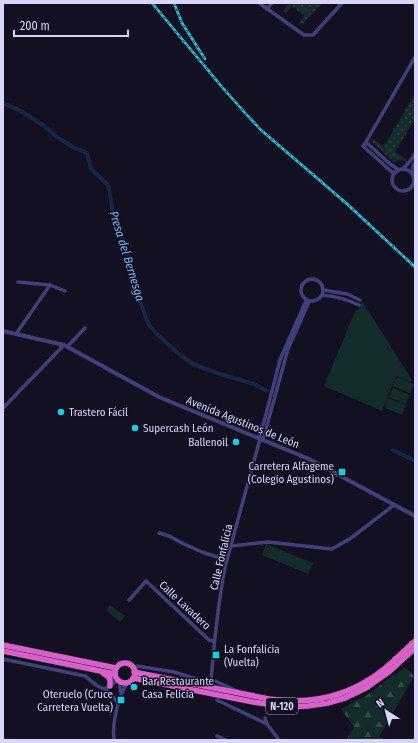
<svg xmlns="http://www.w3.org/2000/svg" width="418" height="743" viewBox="0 0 418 743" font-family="'Fira Sans Condensed',sans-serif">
	<defs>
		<pattern id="forest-firs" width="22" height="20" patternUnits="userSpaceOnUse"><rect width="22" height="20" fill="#132b2a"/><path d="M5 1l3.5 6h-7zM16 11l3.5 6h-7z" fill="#35494a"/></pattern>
		<pattern id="park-dots" width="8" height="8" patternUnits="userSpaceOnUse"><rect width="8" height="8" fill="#132b2a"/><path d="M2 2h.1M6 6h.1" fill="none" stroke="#35494a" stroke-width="1.8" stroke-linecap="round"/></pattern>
	</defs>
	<rect width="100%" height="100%" fill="#131022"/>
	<g fill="#132b2a">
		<polygon points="362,301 412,380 410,382 396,376 382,411 324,386 356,309 358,310"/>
		<polygon points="397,377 414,384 410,393 393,386"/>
		<polygon points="393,388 410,395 406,404 389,397"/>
		<polygon points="388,398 406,405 402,415 385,408"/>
		<polygon points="266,544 313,563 308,574 262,555"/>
		<polygon points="110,605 125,616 120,622 106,610"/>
	</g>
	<polygon fill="url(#forest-firs)" points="405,667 414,676 379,737 390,740 346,740 354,727 341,709 367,695"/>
	<g fill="url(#park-dots)">
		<polygon points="289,3 316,3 317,4 322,3 302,25 299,23 304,15 292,6 286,13 283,11"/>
		<polygon points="415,94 415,119 395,152 407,160 406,161 401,160 394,162 371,141 372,139 384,146"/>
	</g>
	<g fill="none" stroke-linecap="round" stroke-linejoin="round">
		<g stroke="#142747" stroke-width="4">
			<polyline points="3,103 21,111 43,125 58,138 75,148 87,153 91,169 107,184 109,189 114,218 118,225 128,256 132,275 134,284 144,312 149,325 158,335 179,354 193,364 220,374 254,384 267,391"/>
			<polyline points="393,450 415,461"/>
		</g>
		<g stroke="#423f7d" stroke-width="3.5">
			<polyline points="259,3 304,35 313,35 342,3"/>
			<polyline points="267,9 272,3"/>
			<polyline points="366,142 415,57"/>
			<polyline points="403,169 411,160 415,154"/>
			<circle cx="403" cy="180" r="11"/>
			<polyline points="394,174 363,146 366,142 390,164 399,170"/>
			<polyline points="413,174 413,166 415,163"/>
			<circle cx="312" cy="290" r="11"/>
			<polyline points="18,282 50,285 65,291"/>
			<polyline points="323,290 347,294 360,300"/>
			<path d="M322 295C336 296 346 299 359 305"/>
			<polyline points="16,334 50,285"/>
			<polyline points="67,347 85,328"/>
			<polyline points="3,408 64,345"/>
			<polyline points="259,438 265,418 280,360 286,346 306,301"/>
			<polyline points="263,440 288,349 309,302"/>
			<polyline points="159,533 169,536 184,544 202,552 227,560"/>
			<polyline points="231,546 268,542 332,549 351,538 394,505"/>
			<polyline points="129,600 146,581 209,640 214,641"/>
			<path d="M3 659 85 676C91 680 97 688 105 689L118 680"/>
			<polyline points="133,668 137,666 174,672 203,681 215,681 237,691"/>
			<polyline points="119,681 121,693"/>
			<path d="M211 681C214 643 218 604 225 567L260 439"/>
			<path d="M105 689C110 693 115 697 118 704"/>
			<polyline points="217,700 267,724"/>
			<polyline points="265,718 267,724 279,740"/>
			<polyline points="217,736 226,740"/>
			<path d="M114 740C112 722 118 698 127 683"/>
		</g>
		<polyline stroke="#423f7d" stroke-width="4" points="3,331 64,345 159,397 309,459 415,516"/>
		<g stroke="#d860c9" stroke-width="5.5">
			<polyline points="3,645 116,668"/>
			<polyline points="3,651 115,674"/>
			<circle cx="125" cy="673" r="10"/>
			<path d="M134 672 269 699C311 705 349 697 383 670 394 661 404 651 415 641"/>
			<polyline points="103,673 110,678 110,686"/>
			<polyline points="133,678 253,702 288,707 308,706 328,703 345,698 366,688 390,671 415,648"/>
		</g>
		<g stroke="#14d0e7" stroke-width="2.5">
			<g id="rail">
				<polyline points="152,3 222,87 246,114 261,130 346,203 415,267"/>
				<polyline points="174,3 182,23 205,59"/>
			</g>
		</g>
		<use href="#rail" stroke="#131022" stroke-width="1" stroke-dasharray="3" stroke-linecap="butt"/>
	</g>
	<g fill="#14d0e7" stroke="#131022" stroke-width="1.5">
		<circle cx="61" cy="412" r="4"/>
		<circle cx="135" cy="428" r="4"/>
		<circle cx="236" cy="442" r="4"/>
		<rect x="338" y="468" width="8" height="8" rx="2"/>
		<rect x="212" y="651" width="8" height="8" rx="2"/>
		<circle cx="134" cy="687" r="4"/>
		<rect x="117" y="696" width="8" height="8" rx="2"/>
	</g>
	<g text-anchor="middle" stroke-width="3" stroke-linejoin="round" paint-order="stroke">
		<rect fill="#131022" stroke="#9e99ba" stroke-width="1" x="266" y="698" width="32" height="16" rx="3"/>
		<g font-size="10" font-weight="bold" fill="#d9d4fb">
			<text x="282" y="710">N-120</text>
		</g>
		<g font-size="11" fill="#d9d4fb" stroke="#131022" text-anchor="start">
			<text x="69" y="416">Trastero Fácil</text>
			<text x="143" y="432">Supercash León</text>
			<text x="228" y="446" text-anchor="end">Ballenoil</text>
			<text x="334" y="470" text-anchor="end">Carretera Alfageme<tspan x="334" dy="13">(Colegio Agustinos)</tspan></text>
			<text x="224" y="653">La Fonfalicia<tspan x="224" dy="13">(Vuelta)</tspan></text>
			<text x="142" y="685">Bar Restaurante<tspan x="142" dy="13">Casa Felicia</tspan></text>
			<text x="113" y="698" text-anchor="end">Oteruelo (Cruce<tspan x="113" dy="13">Carretera Vuelta)</tspan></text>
		</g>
		<g font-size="11" fill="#d9d4fb" stroke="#131022">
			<text transform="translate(243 422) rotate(22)" y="4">Avenida Agustinos de León</text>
			<text transform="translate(221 557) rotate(-77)" y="4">Calle Fonfalicia</text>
			<text transform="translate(185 605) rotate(43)" y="4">Calle Lavadero</text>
		</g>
		<g font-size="12" font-style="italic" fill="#6bb2f2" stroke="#131022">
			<text transform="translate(127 256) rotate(73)" y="4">Presa del Bernesga</text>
		</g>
	</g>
	<rect width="418" height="743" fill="none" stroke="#d9d4fb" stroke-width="8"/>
	<g transform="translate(386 711) rotate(324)" stroke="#131022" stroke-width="3" paint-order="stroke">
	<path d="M0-3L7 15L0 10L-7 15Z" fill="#d9d4fb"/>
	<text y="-6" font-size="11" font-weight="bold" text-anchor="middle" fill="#d9d4fb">N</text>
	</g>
	<path d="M14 30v6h114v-6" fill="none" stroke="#d9d4fb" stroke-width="2"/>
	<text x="20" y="30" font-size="12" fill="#d9d4fb" stroke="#131022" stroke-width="3" paint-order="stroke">200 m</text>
</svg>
